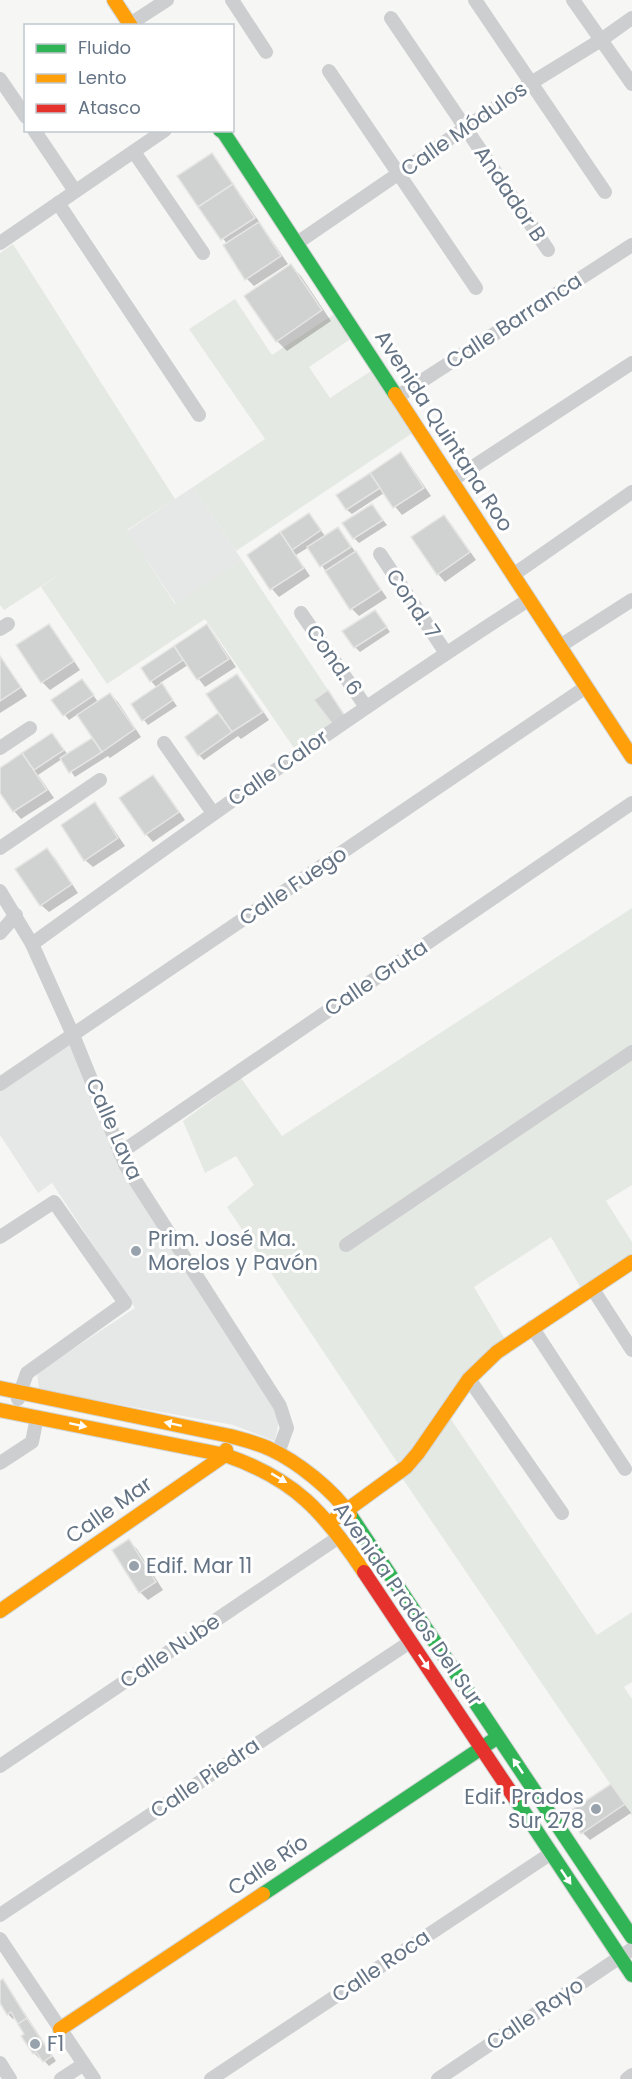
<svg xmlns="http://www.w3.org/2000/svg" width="632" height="2079" viewBox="0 0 632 2079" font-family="Poppins,sans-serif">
	<rect width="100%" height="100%" fill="#f6f6f5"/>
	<g fill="#e6e8e7">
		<polygon points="193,487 242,560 176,604 127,531"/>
		<polygon points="72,1044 119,1162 280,1416 275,1441 233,1425 39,1390 37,1373 135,1308 52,1183 38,1193 0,1135 0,1091"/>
	</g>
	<g fill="#e5e9e3">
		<polygon points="13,244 175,499 127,530 175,604 242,560 328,690 314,700 333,725 296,751 205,619 107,684 41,587 65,571 4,610 0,605 0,253"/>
		<polygon points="235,299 272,355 339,311 355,336 309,367 330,398 374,369 414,432 236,551 193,487 265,439 189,329"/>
		<polygon points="632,908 632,1185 606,1201 632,1242 632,1258 582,1290 551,1237 474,1287 506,1341 446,1412 597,1635 632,1612 632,1682 624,1687 632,1699 632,1816 396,1469 399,1465 227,1207 254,1185 236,1156 205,1173 183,1121 241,1078 282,1136"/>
	</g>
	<g fill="#0003">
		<polygon points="211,155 219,163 288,264 254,286 247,279 227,244 180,177"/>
		<polygon points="291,266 301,276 331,321 287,351 277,341"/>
		<polygon points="401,454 408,462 431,496 402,515 384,493 352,514 347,510"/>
		<polygon points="372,506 387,525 359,543 354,538"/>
		<polygon points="309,515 326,537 338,529 343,534 387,598 359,616 352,609 309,547 296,555 310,576 279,597 272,589 249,555"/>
		<polygon points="444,517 451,524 476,560 445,582 438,574"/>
		<polygon points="375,612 390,632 360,652 355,647"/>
		<polygon points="49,626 56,634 80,670 50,690 42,682"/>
		<polygon points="207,626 214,634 236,667 205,687 188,665 160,683 177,706 148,725 144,720 157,688 151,681"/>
		<polygon points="0,656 27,696 0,713"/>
		<polygon points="237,675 244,683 269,720 241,739 238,736 204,760 199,755 218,715 226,721"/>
		<polygon points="87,686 98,702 110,694 118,702 141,737 110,758 108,756 75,777 62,759 38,775 54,798 21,819 14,811 0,790 0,769 52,734 68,755 92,740 98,744 78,714 69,720 53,700"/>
		<polygon points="153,777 160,784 185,820 153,842 146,834"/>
		<polygon points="94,804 102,812 125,846 93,867 85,860"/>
		<polygon points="47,850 55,858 78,893 49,912 41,905"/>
		<polygon points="129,1541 137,1549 163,1590 148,1600 140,1592"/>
		<polygon points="610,1786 631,1813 590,1840 583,1833"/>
		<polygon points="0,1983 7,1986 56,2061 49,2066 41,2057 39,2058 34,2053 26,2034 15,2017 13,2019 8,2014 0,2001"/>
	</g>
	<g fill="#d0d1d1" stroke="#e5e5e4" stroke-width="1.5">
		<polygon points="212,153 233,184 198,207 177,176"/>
		<polygon points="233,184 255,218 221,240 198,207"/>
		<polygon points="259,222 281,256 245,280 223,245"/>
		<polygon points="291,264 322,310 276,342 244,296"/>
		<polygon points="401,452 424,488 393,508 370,473"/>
		<polygon points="370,473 380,488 346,510 336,495"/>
		<polygon points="372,504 383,520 353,539 342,523"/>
		<polygon points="309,513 321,530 292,550 280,532"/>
		<polygon points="444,515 470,552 437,575 411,537"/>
		<polygon points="338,527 351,547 320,567 307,547"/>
		<polygon points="280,532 304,568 270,590 247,555"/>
		<polygon points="356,551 381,590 350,610 325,571"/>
		<polygon points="375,610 387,627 354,648 342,631"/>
		<polygon points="49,624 74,661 41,683 16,645"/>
		<polygon points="207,624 229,659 197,680 174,646"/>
		<polygon points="174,646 183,660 150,682 141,668"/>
		<polygon points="0,656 21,687 0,701"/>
		<polygon points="237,674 263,712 232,732 206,694"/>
		<polygon points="82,679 94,695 63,716 51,700"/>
		<polygon points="162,683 173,700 142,721 131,704"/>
		<polygon points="328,690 345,716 333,725 314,700"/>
		<polygon points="110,693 135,729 102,752 77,715"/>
		<polygon points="218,713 232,732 198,756 185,737"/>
		<polygon points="52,733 64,750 34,770 22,753"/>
		<polygon points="92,738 102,752 69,773 60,758"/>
		<polygon points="22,753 47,790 13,812 0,793 0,768"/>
		<polygon points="153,775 179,812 145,835 119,798"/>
		<polygon points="95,802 118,838 84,861 61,825"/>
		<polygon points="47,848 72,884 40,906 15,869"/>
		<polygon points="129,1539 156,1582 139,1593 112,1550"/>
		<polygon points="611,1784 625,1804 581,1834 567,1813"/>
		<polygon points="3,1979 27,2018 18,2024 11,2012 7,2015 0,2003 0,1981"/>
		<polygon points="27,2018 52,2056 43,2062 36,2052 33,2054 21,2036 24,2034 18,2024"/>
	</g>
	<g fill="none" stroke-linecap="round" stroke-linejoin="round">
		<g stroke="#d2d4d4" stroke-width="16">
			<g id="fast">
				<polyline points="220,130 224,133 395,394"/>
				<polyline points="350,1515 632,1937"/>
				<polyline points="514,1797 632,1975"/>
				<polyline points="263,1894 492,1741"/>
			</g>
		</g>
		<g stroke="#d2d4d4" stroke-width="16">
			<g id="slow">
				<polyline points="114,0 131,26"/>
				<polyline points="395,394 632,757"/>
				<path d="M0 1388 230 1436C244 1440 258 1443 270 1449 298 1462 333 1490 350 1515"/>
				<path d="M0 1410 225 1455C295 1479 324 1512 364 1572"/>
				<polyline points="336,1518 406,1467 418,1453 469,1379 497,1352 632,1262"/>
				<polyline points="0,1611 225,1455 226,1450"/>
				<polyline points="60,2029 263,1894"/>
			</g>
		</g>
		<g stroke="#d2d4d4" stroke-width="16">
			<polyline id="jam" points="364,1572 514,1797"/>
		</g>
		<g stroke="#cdced0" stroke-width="14">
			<polyline points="232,0 266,52"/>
			<polyline points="475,0 605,192"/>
			<polyline points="573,0 632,84"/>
			<polyline points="391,18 548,250"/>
			<polyline points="130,24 167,0"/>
			<polyline points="329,71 476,288"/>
			<polyline points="0,79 26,117"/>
			<polyline points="34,130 75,191"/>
			<polyline points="134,152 203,253"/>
			<polyline points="58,203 199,415"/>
			<polyline points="0,243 165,130"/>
			<polyline points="297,243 531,83 601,40 632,18"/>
			<polyline points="397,397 632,245"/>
			<polyline points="451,481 632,363"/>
			<polyline points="380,554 446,653"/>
			<polyline points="513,575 632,492"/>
			<polyline points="301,613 366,707"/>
			<polyline points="0,629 8,624"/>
			<polyline points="560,646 632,600"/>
			<polyline points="164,743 213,813"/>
			<polyline points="0,748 30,728"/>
			<polyline points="0,848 100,780"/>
			<polyline points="0,891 32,944 73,1035 126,1166 280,1406 287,1428 278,1453"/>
			<polyline points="0,933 16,915"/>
			<path d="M32 944C195 826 359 709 528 600"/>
			<polyline points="0,1084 586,687"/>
			<polyline points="120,1153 632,803"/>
			<polyline points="0,1237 54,1202 125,1303 27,1373 18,1399"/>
			<polyline points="346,1245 632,1052"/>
			<polyline points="592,1288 632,1350"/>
			<polyline points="532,1327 625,1469"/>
			<polyline points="469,1379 562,1513"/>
			<polyline points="0,1463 32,1442 37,1417"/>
			<polyline points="0,1766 339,1537"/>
			<polyline points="0,1915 410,1642"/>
			<polyline points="0,1939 94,2079"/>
			<polyline points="0,2063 10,2079"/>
			<polyline points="61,2079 84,2064"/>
			<polyline points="211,2079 550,1854"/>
			<polyline points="438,2079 632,1949"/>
			<polyline points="627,2079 632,2075"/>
		</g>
		<use href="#fast" stroke="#30b455" stroke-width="14"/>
		<use href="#slow" stroke="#ff9f0a" stroke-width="14"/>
		<use href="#jam" stroke="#e5322d" stroke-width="14"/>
	</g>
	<defs><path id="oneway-solid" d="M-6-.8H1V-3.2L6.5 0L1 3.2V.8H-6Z" transform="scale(1.5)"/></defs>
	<g fill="#fff">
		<use href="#oneway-solid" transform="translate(173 1424) rotate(-168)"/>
		<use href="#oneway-solid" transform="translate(78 1425) rotate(12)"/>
		<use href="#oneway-solid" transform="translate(279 1478) rotate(31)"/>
		<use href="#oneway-solid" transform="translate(424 1662) rotate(56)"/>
		<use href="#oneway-solid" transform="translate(518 1766) rotate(-124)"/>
		<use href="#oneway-solid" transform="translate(566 1877) rotate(56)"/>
	</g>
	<g fill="#98a2ac" stroke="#fff" stroke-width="2">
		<circle cx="136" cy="1251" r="6"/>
		<circle cx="134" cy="1566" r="6"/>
		<circle cx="596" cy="1809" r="6"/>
		<circle cx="35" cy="2044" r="6"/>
	</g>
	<g text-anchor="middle" stroke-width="6" stroke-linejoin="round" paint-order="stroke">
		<g font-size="21" fill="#657485" stroke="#fff">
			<text transform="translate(464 129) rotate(-35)" y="7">Calle Módulos</text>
			<text transform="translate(510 194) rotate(56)" y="7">Andador B</text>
			<text transform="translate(514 321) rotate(-33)" y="7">Calle Barranca</text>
			<text transform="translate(444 431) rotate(57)" y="7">Avenida Quintana Roo</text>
			<text transform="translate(413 604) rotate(56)" y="7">Cond. 7</text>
			<text transform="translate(334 660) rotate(55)" y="7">Cond. 6</text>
			<text transform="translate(278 768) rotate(-35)" y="7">Calle Calor</text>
			<text transform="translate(293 886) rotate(-34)" y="7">Calle Fuego</text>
			<text transform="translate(376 978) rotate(-34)" y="7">Calle Gruta</text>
			<text transform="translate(114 1129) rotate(66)" y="7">Calle Lava</text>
			<text transform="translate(109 1510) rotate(-35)" y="7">Calle Mar</text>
			<text transform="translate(408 1604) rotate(55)" y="7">Avenida Prados Del Sur</text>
			<text transform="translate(170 1651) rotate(-34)" y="7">Calle Nube</text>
			<text transform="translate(205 1778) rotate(-34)" y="7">Calle Piedra</text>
			<text transform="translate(268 1865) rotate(-34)" y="7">Calle Río</text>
			<text transform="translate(381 1966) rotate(-34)" y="7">Calle Roca</text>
			<text transform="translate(535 2014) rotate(-34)" y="7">Calle Rayo</text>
		</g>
		<g font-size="21" fill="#657485" stroke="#fff" text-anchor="start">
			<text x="148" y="1246">Prim. José Ma.<tspan x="148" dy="24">Morelos y Pavón</tspan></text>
			<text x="146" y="1573">Edif. Mar 11</text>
			<text x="584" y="1804" text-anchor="end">Edif. Prados<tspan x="584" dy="24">Sur 278</tspan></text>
			<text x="47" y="2051">F1</text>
		</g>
	</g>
	<rect x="24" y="24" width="210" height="108" fill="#ffffff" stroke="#c1c7ce" stroke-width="1.5"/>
	<rect x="36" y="44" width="30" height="9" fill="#30b455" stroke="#c1c7ce" stroke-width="1.5"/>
	<text x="78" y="54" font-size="18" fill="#657485">Fluido</text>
	<rect x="36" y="74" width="30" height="9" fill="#ff9f0a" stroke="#c1c7ce" stroke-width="1.5"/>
	<text x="78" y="84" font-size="18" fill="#657485">Lento</text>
	<rect x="36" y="104" width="30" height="9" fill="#e5322d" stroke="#c1c7ce" stroke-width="1.5"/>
	<text x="78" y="114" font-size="18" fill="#657485">Atasco</text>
</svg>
